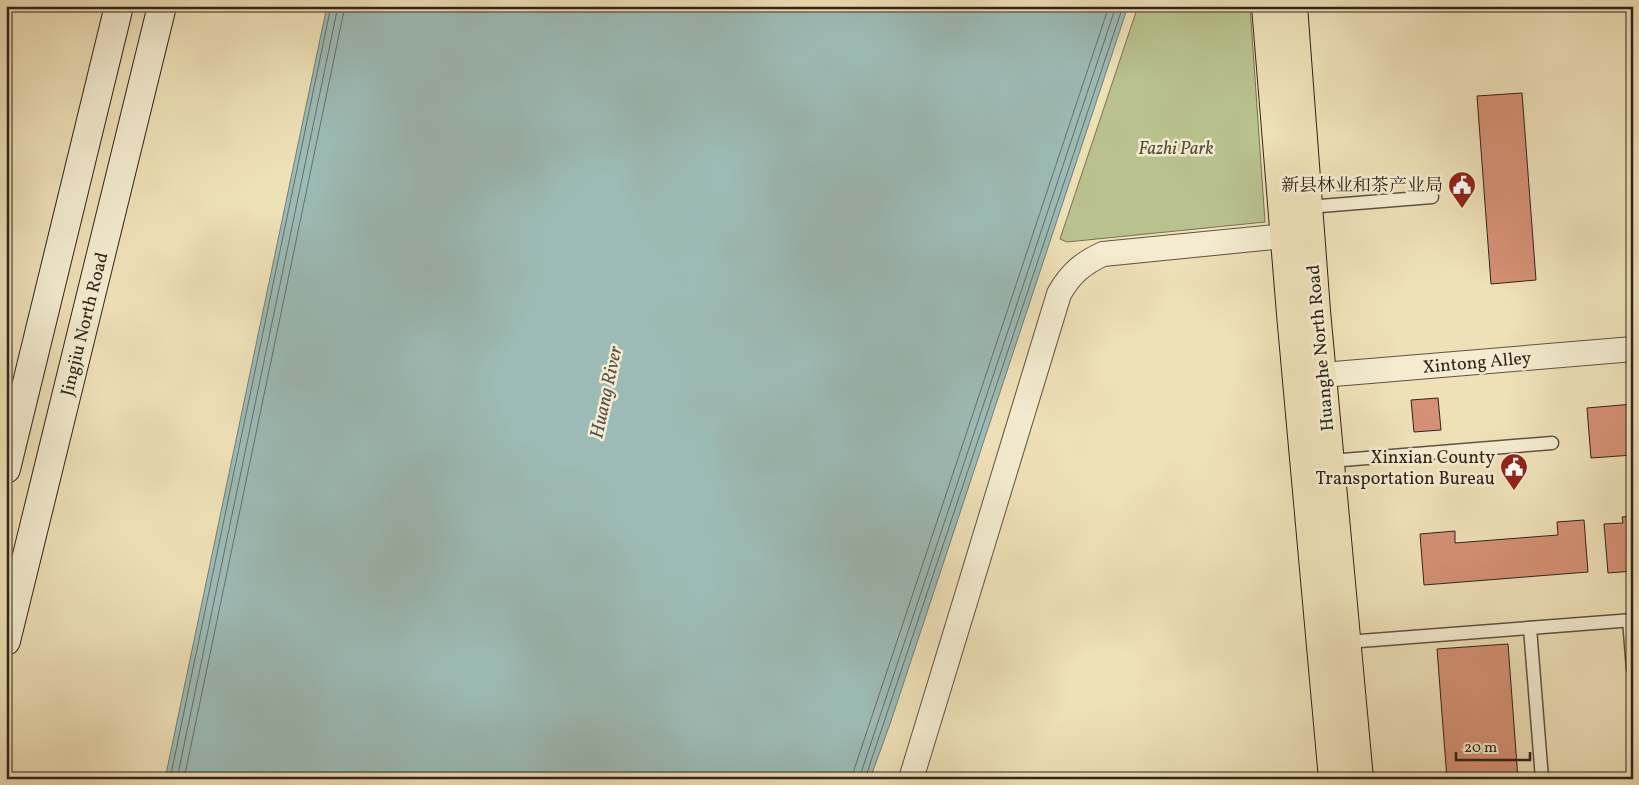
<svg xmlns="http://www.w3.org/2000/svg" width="1639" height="785" viewBox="0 0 1639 785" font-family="Vollkorn,'Noto Serif SC',serif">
	<rect width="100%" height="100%" fill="#eee0b7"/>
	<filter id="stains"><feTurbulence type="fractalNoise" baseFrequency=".004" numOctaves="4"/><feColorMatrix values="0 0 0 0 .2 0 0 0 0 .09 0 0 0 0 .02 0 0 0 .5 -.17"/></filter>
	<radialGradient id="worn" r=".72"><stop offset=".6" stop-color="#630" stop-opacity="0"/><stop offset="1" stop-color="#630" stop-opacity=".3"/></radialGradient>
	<polygon fill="#b9c28e" stroke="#767254" points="1138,6 1250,6 1265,222 1067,242 1060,239"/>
	<polygon fill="#9cbbb6" stroke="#727e78" points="327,6 1128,6 890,724 870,779 165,779"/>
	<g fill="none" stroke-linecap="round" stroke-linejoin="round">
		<g stroke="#676f68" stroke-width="1">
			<polyline points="170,779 331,6"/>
			<polyline points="177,779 338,6"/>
			<polyline points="184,779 345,6"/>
			<polyline points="851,779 1109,6"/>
			<polyline points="859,779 1116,6"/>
			<polyline points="865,779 1123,6"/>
		</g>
	</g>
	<g fill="#d59175" stroke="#32231b">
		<polygon points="1522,93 1536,280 1491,284 1477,96"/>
		<polygon points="1438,398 1441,430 1414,432 1411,400"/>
		<polygon points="1633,404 1633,455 1591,458 1587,408"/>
		<polygon points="1633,516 1633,571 1608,573 1604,524 1623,523 1622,517"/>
		<polygon points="1584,520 1588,572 1424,585 1420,534 1455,531 1455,543 1558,535 1557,522"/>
		<polygon points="1508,644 1518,779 1447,779 1437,649"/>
	</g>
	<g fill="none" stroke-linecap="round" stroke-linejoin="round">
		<g stroke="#615242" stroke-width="15">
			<g id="lane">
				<polyline points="1308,207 1432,197"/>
				<polyline points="1330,461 1552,443"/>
				<polyline points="1629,620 1633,669"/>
				<polyline points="1530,628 1542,779"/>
				<polyline points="1347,642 1633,620"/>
			</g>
		</g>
		<g stroke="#615242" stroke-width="26">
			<g id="street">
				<polyline points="1322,375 1633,349"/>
				<path d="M911 779 1059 294C1070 274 1083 263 1103 254L1284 236"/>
			</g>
		</g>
		<g stroke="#32231b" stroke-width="30">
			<g id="secondary">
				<polyline points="6,469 119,6"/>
				<polyline points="6,641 162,6"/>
			</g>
		</g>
		<g stroke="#32231b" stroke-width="30">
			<g id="primary">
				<polyline points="1266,6 1291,314 1333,779"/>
				<polyline points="1293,6 1316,311 1359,779"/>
			</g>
		</g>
		<use href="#lane" stroke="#f4ebd0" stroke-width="12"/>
		<use href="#street" stroke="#f4ebd0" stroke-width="24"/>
		<use href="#secondary" stroke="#f4ebd0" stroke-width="28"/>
		<use href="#primary" stroke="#eee0b7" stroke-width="28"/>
	</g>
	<defs>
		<g id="civic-pin" transform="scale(1.4375)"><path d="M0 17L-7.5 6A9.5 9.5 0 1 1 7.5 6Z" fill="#8f2418" stroke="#f4ebd0"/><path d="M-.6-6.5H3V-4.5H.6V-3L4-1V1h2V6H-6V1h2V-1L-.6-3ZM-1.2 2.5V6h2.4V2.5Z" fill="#fff"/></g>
	</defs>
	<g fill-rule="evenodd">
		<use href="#civic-pin" x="1462" y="185"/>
		<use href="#civic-pin" x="1514" y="467"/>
	</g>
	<g text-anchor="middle" stroke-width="5" stroke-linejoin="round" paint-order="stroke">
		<g font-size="18" font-style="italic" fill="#544b38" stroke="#f4ebd0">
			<text x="1176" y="154">Fazhi Park</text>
		</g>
		<g font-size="18" fill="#32231b" stroke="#f4ebd0" text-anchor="end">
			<text x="1443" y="191">新县林业和茶产业局</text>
			<text x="1495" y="463">Xinxian County<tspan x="1495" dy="21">Transportation Bureau</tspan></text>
		</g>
		<g font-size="18" fill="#32231b" stroke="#f4ebd0">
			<text transform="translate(84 324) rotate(-76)" y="6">Jingjiu North Road</text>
			<text transform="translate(1320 348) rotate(-95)" y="6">Huanghe North Road</text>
			<text transform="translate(1477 362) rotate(-5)" y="6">Xintong Alley</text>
		</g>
		<g font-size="19" font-style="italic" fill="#52514a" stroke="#f4ebd0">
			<text transform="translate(605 392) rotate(-78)" y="7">Huang River</text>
		</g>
	</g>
	<rect width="1639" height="785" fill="none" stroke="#eee0b7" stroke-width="25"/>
	<rect x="8" y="8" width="1624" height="770" fill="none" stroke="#32231b" stroke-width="2.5"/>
	<rect x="12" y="12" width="1614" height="760" fill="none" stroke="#32231b"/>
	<path d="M1456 752v8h74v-8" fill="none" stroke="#32231b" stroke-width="2.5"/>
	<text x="1464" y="752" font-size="15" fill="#32231b" stroke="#f4ebd0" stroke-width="4" paint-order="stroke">20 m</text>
	<rect width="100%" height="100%" filter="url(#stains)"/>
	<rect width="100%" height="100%" fill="url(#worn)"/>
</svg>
